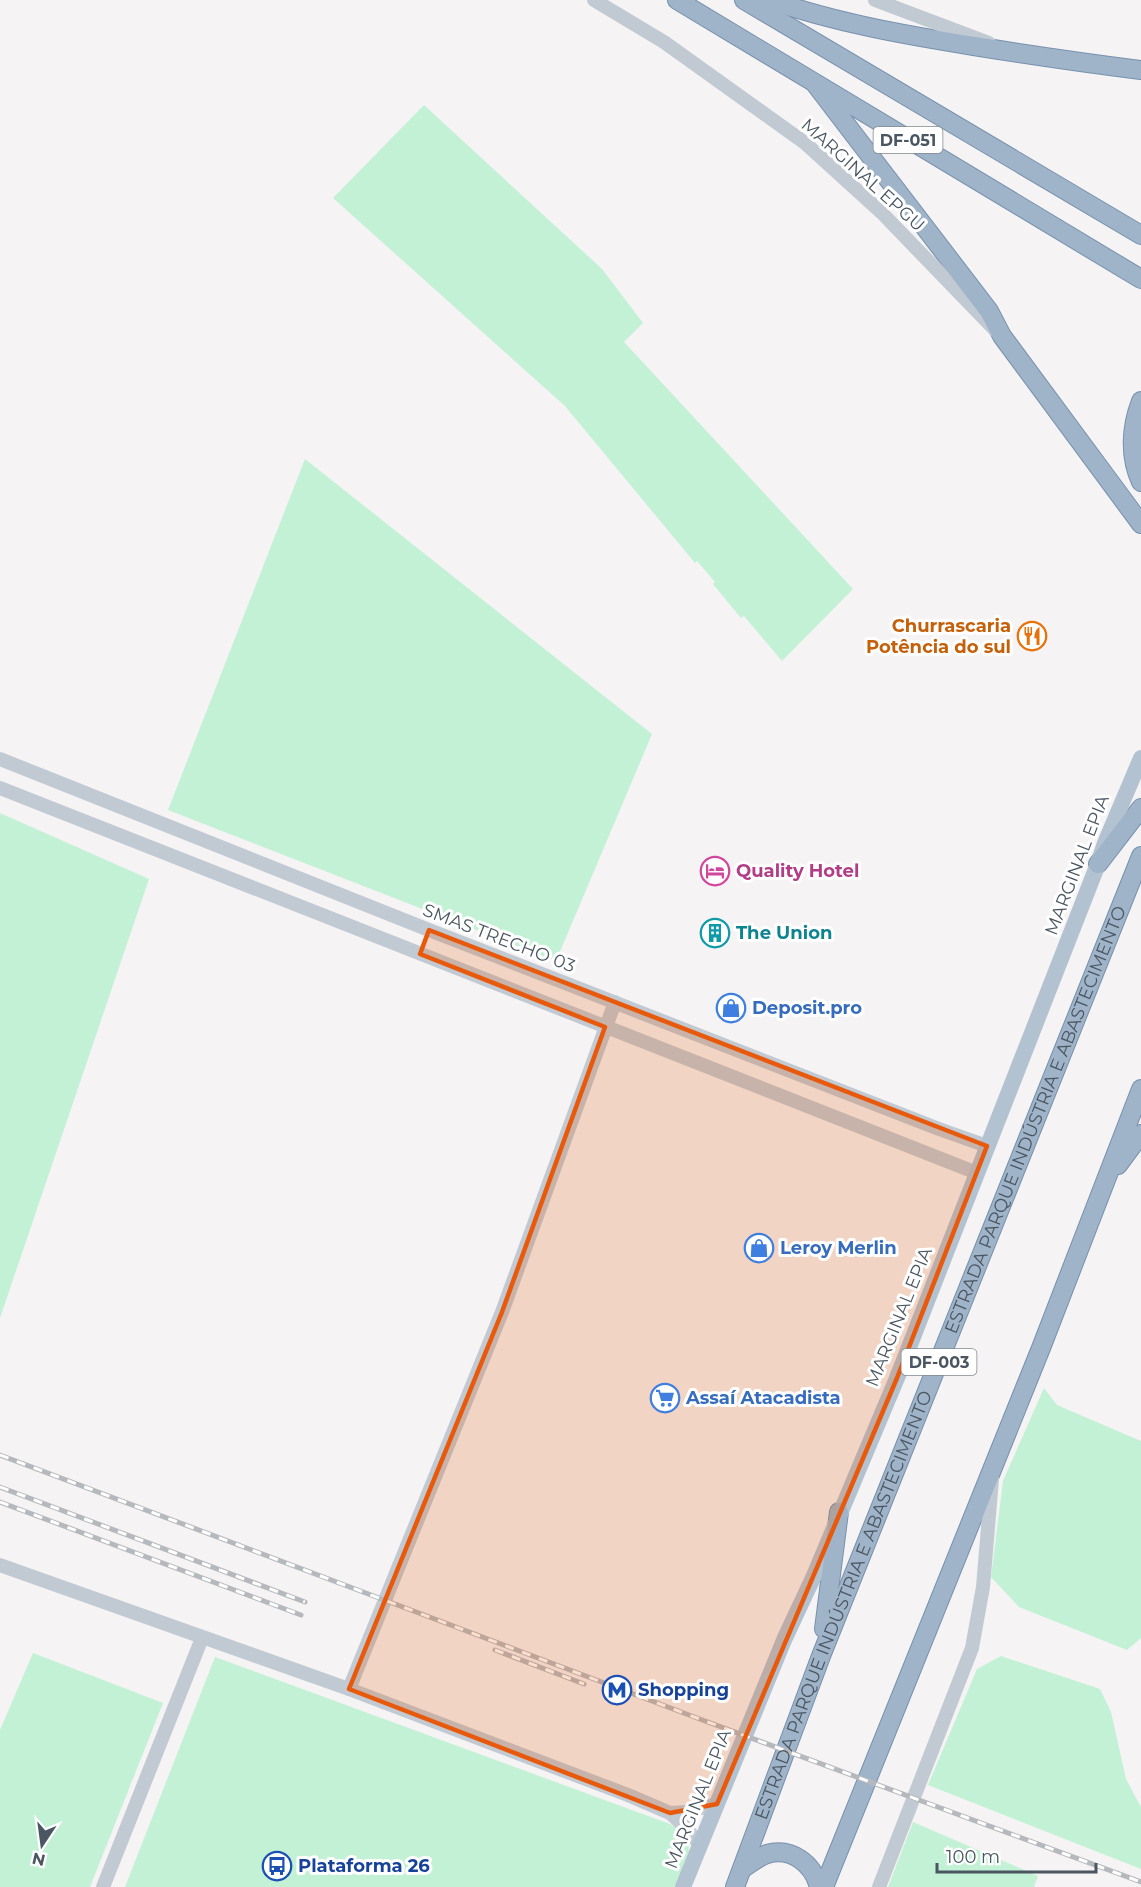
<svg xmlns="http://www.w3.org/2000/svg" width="1141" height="1887" viewBox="0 0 1141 1887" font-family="Montserrat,sans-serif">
	<rect width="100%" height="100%" fill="#f5f3f3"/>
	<g fill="#c3f1d5">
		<polygon points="424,105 602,269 643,323 624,342 853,589 782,661 744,616 741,618 713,584 715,582 697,561 695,563 565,406 333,198"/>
		<polygon points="305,459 652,734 556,961 168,810"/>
		<polygon points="0,813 149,879 0,1318"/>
		<polygon points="1044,1388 1057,1405 1141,1441 1141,1638 1127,1650 1019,1607 991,1577 1003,1481"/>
		<polygon points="33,1653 163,1703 90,1887 0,1887 0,1730"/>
		<polygon points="1001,1656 1100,1689 1111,1712 1126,1779 1141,1807 1141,1869 928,1785 977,1669"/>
		<path d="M215 1657 670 1824C681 1831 689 1837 689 1851L675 1887H125Z"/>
		<polygon points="913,1822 1038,1876 1034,1887 888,1887"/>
	</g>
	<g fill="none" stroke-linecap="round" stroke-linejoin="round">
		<g stroke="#7690ad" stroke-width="20">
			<g id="trunk">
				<polyline points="677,0 1141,279"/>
				<polyline points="744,0 1141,235"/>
				<path d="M770 0C837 23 905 35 974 46 1030 55 1085 63 1141 70"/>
				<polyline points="816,85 989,311 1002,336 1141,524"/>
				<path d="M1141 401C1131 427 1129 456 1141 482"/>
				<polyline points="1098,864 1141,808"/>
				<polyline points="1118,1165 1141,1134"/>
				<polyline points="824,1629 839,1512"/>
				<path d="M742 1869C750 1864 758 1857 767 1854 792 1847 813 1864 819 1887"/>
				<path id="s1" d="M735 1887 821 1656 1141 856"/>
				<polyline points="824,1887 1041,1348 1141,1089"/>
			</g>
		</g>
		<g stroke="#c1cad2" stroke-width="14">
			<polyline points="594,0 664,42 805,143 881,212 996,331"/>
			<polyline points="875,0 989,43"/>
			<polyline points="0,759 429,930 939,1129 987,1146"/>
			<polyline points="0,788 977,1173"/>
			<polyline points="0,1565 349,1689 628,1795 670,1813 688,1830 699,1844"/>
			<polyline points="349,1689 502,1312 615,1002"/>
			<polyline points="670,1813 686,1812 717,1804"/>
			<polyline points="103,1887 202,1638"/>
			<polyline points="879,1887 972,1648 983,1587 992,1479"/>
		</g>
		<polyline stroke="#b3c2d1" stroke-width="16" points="683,1887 784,1640 813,1578 897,1378 1098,864 1105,843 1141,758"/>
		<use href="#trunk" stroke="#9fb4c9" stroke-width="18"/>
		<g stroke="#b5b8bd" stroke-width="5">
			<g id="rail">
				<polyline points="0,1455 697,1718 1141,1882"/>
				<polyline points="0,1487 305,1602"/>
				<polyline points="0,1502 301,1615"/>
				<polyline points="495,1650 584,1684"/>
			</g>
		</g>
		<use href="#rail" stroke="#fff" stroke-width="3" stroke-dasharray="9" stroke-linecap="butt"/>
	</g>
	<path fill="#e8590c" fill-opacity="0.2" stroke="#e8590c" stroke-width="4.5" stroke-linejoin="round" d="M429 930 987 1146 897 1378 717 1804 670 1813 349 1689 502 1312 605 1027 420 954Z"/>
	<defs>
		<g id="restaurant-ring" transform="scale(1.5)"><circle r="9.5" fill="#fff" stroke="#e8710a" stroke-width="1.5"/><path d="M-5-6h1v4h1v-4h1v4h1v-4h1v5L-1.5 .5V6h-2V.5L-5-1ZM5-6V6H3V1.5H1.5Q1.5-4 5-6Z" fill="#e8710a"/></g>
		<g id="hotel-ring" transform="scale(1.5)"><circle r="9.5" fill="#fff" stroke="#d1479c" stroke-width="1.5"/><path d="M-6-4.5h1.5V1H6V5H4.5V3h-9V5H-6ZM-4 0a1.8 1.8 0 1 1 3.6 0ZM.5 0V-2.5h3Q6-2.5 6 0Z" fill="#d1479c"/></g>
		<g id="building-ring" transform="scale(1.5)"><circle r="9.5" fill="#fff" stroke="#0f9aa8" stroke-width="1.5"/><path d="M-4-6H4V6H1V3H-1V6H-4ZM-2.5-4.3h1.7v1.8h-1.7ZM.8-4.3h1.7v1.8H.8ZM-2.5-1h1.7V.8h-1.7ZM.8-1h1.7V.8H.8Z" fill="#0f9aa8"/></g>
		<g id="shop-ring" transform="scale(1.5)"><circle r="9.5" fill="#fff" stroke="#3f7fe0" stroke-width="1.5"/><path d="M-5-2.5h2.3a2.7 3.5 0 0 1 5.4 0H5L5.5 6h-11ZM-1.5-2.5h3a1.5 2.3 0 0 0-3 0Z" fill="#3f7fe0"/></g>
		<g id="supermarket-ring" transform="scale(1.5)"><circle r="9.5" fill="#fff" stroke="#3f7fe0" stroke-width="1.5"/><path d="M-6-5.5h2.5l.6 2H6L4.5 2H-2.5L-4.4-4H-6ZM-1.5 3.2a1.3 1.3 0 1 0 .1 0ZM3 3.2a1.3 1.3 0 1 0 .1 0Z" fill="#3f7fe0"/></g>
		<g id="metro-ring" transform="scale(1.5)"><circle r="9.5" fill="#fff" stroke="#1a4fb4" stroke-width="1.5"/><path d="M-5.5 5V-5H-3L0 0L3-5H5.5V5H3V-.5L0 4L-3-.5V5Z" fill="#1a4fb4"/></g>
		<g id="bus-ring" transform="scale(1.5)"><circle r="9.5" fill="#fff" stroke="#1a4fb4" stroke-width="1.5"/><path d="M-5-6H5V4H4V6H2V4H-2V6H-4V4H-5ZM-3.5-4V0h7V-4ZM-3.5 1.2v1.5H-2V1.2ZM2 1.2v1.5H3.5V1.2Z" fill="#1a4fb4"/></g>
	</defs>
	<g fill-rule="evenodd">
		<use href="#restaurant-ring" x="1032" y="636"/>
		<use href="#hotel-ring" x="715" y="871"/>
		<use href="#building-ring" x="715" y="933"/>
		<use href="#shop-ring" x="731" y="1008"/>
		<use href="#shop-ring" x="759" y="1248"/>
		<use href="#supermarket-ring" x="665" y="1398"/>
		<use href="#metro-ring" x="617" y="1690"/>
		<use href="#bus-ring" x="277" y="1866"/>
	</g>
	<g text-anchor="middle" stroke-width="6" stroke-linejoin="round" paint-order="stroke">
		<g fill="#fff" stroke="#808990" stroke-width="1.5">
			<rect x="873.5" y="127" width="69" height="26" rx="4.5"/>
			<rect x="901.5" y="1349" width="75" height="26" rx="4.5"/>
		</g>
		<g font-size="16" font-weight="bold" fill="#4a5661">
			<text x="908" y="146">DF-051</text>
			<text x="939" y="1368">DF-003</text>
		</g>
		<g font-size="18" fill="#4a5661" stroke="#fff">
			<text transform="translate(863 175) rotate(42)" y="6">MARGINAL EPGU</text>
			<text transform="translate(1077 865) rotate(-69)" y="6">MARGINAL EPIA</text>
			<text transform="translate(499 938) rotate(21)" y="6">SMAS TRECHO 03</text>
			<text dy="6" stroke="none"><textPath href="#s1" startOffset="824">ESTRADA PARQUE INDÚSTRIA E ABASTECIMENTO</textPath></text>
			<text transform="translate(899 1317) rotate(-68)" y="6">MARGINAL EPIA</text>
			<text dy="6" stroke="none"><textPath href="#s1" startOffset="302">ESTRADA PARQUE INDÚSTRIA E ABASTECIMENTO</textPath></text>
			<text transform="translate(698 1799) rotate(-68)" y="6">MARGINAL EPIA</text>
		</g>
		<g font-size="18" font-weight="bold" fill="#c56008" stroke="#fff" text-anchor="end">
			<text x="1011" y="632">Churrascaria<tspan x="1011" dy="21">Potência do sul</tspan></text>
		</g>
		<g font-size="18" font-weight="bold" fill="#b23c85" stroke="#fff" text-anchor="start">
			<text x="736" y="877">Quality Hotel</text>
		</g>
		<g font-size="18" font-weight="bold" fill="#0d838f" stroke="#fff" text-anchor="start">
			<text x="736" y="939">The Union</text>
		</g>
		<g font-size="18" font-weight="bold" fill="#366cbe" stroke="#fff" text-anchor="start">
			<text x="752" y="1014">Deposit.pro</text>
			<text x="780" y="1254">Leroy Merlin</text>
			<text x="686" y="1404">Assaí Atacadista</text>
		</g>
		<g font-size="18" font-weight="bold" fill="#164399" stroke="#fff" text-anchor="start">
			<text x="638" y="1696">Shopping</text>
			<text x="298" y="1872">Plataforma 26</text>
		</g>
	</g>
	<g transform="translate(42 1845) rotate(193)" stroke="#ffffff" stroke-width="4.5" paint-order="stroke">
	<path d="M0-4.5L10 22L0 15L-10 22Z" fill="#4a5661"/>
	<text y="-9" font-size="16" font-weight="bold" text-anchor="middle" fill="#4a5661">N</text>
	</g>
	<path d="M937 1863v9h159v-9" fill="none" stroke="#4a5661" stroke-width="3"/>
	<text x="946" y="1863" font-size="18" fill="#4a5661" stroke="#ffffff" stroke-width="4.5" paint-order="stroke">100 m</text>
</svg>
